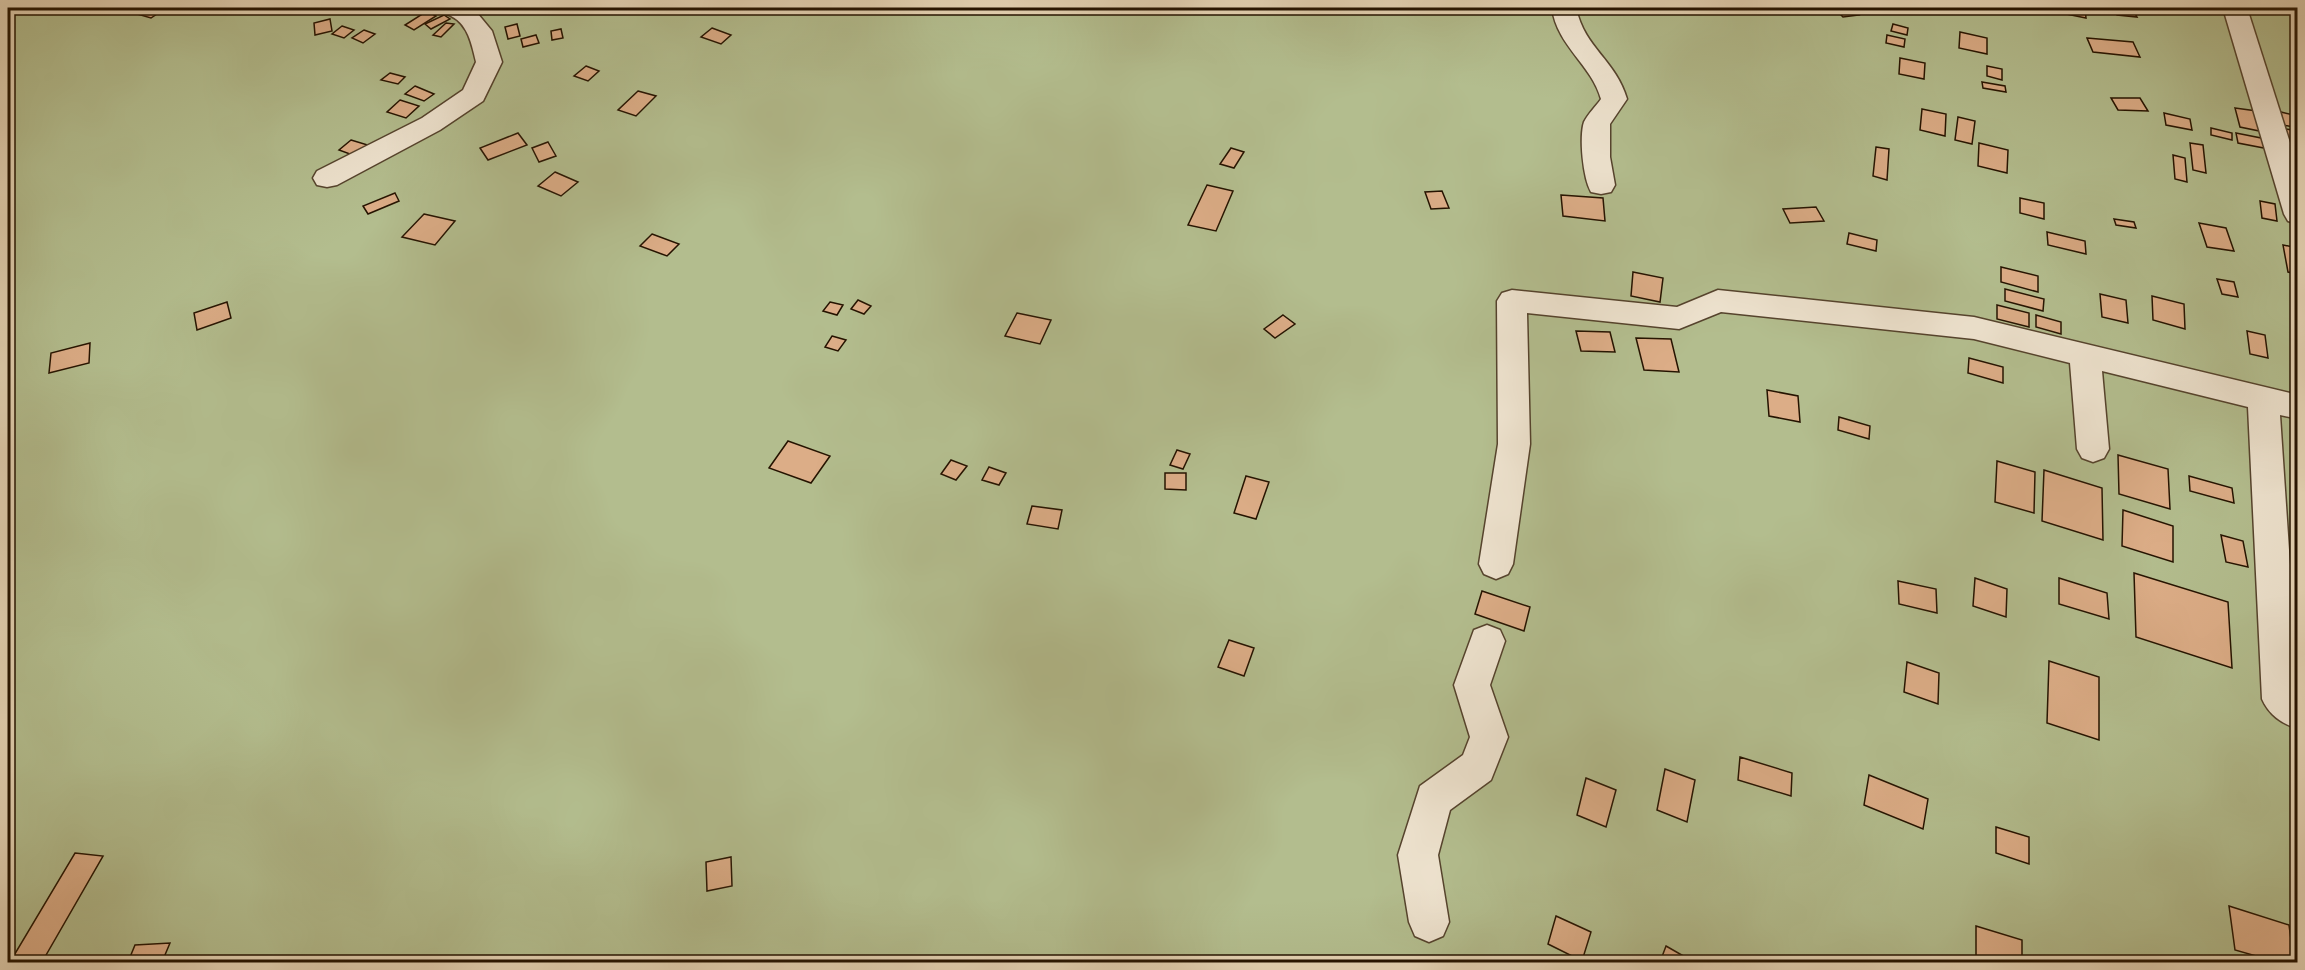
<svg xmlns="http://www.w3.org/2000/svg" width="2305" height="970" viewBox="0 0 2305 970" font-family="'Sorts Mill Goudy',serif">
	<rect width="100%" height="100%" fill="#e5d4b5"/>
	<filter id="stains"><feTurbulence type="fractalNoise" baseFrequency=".00333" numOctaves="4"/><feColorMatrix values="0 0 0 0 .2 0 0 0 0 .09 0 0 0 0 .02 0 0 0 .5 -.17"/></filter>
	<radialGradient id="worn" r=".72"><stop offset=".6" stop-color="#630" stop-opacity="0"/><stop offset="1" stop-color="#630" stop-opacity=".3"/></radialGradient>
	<rect fill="#b3bd8e" stroke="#6c6847" stroke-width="1.5" x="8" y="8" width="2289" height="954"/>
	<g fill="#dcad87" stroke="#251300" stroke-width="1.5">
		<polygon points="145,8 166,8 151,18 137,14"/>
		<polygon points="1834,8 1852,8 1859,15 1843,17"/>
		<polygon points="2051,8 2085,8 2086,18 2051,11"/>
		<polygon points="2114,8 2132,8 2137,17 2117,15"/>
		<polygon points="427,11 436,16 414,30 405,25"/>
		<polygon points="444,15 450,19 431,29 425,24"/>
		<polygon points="330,19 332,31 315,35 314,23"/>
		<polygon points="446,23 454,24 441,37 433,35"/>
		<polygon points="517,24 520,36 508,39 505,27"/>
		<polygon points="1893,24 1908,28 1907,35 1891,31"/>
		<polygon points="342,26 354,30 344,38 332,34"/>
		<polygon points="712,28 731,35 721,44 701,37"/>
		<polygon points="561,29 563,38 552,40 551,31"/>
		<polygon points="364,30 375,34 363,43 352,38"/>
		<polygon points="1960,32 1987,38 1987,54 1959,48"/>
		<polygon points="536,35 539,43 523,47 521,39"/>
		<polygon points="1887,35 1905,39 1904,47 1886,43"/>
		<polygon points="2087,38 2133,42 2140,57 2093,52"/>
		<polygon points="1900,58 1925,63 1924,79 1899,74"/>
		<polygon points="586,66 599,71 588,81 574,76"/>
		<polygon points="1987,66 2002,69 2002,80 1987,76"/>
		<polygon points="390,73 405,77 398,84 381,80"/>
		<polygon points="1982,82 2005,86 2006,92 1983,88"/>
		<polygon points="415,86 434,94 424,101 405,94"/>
		<polygon points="638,91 656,96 636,116 618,110"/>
		<polygon points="2111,98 2140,98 2148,111 2118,110"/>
		<polygon points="400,100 419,106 406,118 387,112"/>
		<polygon points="2235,108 2264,112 2269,133 2240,127"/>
		<polygon points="1922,109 1946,114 1945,136 1920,130"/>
		<polygon points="2281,112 2298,116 2298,128 2283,125"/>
		<polygon points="2164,113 2190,119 2192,130 2166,125"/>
		<polygon points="1958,117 1975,121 1972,144 1955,140"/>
		<polygon points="2211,128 2232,133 2232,140 2211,135"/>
		<polygon points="2279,128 2298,131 2298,141 2281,138"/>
		<polygon points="518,133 527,145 488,160 480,148"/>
		<polygon points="2236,133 2266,139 2269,149 2238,143"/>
		<polygon points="351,140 371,146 358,157 339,150"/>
		<polygon points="548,142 556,156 539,162 532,148"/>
		<polygon points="1979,143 2008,150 2007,173 1978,166"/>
		<polygon points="2190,143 2203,145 2206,173 2193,170"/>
		<polygon points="1876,147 1889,149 1887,180 1873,176"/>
		<polygon points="1231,148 1244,152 1234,168 1220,164"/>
		<polygon points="2173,155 2185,158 2187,182 2175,179"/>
		<polygon points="555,172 578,182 561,196 538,186"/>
		<polygon points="1207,185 1233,191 1216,231 1188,225"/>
		<polygon points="1442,191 1449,208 1431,209 1425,192"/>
		<polygon points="395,193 399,201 368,214 363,206"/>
		<polygon points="1561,195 1603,198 1605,221 1563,216"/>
		<polygon points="2020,198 2044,203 2044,219 2020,213"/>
		<polygon points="2260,201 2275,204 2277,221 2262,218"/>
		<polygon points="1816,207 1824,221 1790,223 1783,209"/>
		<polygon points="424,214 455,221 435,245 402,237"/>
		<polygon points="2114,219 2134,222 2136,228 2116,225"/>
		<polygon points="2199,223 2226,228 2234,251 2207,247"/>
		<polygon points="2047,232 2085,241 2086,254 2048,245"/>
		<polygon points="1849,233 1877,240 1876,251 1847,244"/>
		<polygon points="652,234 679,244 667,256 640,246"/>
		<polygon points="2283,245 2298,248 2298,274 2288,272"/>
		<polygon points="2001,267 2038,276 2038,292 2001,282"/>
		<polygon points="1633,272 1663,278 1660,302 1631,296"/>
		<polygon points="2217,279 2234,282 2238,297 2222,294"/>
		<polygon points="2005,289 2044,299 2043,311 2005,301"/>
		<polygon points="2100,294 2126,300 2128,323 2102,317"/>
		<polygon points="2152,296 2184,304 2185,329 2153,320"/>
		<polygon points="858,300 871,306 864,314 851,309"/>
		<polygon points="227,302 231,318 197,330 194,313"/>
		<polygon points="830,302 843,305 837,315 823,311"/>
		<polygon points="1997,305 2029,313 2029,327 1997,319"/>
		<polygon points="1017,313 1051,320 1040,344 1005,336"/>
		<polygon points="1283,315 1295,324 1275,338 1264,329"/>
		<polygon points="2036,315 2061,322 2061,334 2036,327"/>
		<polygon points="1576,331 1610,332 1615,352 1581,351"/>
		<polygon points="2247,331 2265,335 2268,358 2250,354"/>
		<polygon points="832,336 846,340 838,351 825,347"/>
		<polygon points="1636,338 1671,339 1679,372 1644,370"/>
		<polygon points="90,343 89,363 49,373 51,353"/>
		<polygon points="1969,358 2003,367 2003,383 1968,373"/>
		<polygon points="1767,390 1798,396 1800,422 1769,416"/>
		<polygon points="1839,417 1870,426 1869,439 1838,430"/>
		<polygon points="788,441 830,456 811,483 769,468"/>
		<polygon points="1177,450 1190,454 1183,469 1170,465"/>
		<polygon points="2118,455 2168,469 2170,509 2119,494"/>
		<polygon points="951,460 967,466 956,480 941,474"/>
		<polygon points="1997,461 2035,472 2034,513 1995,502"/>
		<polygon points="989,467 1006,473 999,485 982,480"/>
		<polygon points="2044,470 2102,488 2103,540 2042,521"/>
		<polygon points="1165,473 1186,473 1186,490 1165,489"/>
		<polygon points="1246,476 1269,482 1256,519 1234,513"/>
		<polygon points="2189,476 2232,488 2234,503 2190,491"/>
		<polygon points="1032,506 1062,510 1058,529 1027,524"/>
		<polygon points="2123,510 2173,526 2173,562 2122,546"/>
		<polygon points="2221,535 2243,541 2248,567 2226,562"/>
		<polygon points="2134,573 2228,602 2232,668 2136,637"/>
		<polygon points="1975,578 2007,589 2006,617 1973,606"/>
		<polygon points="2059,578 2107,593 2109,619 2059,604"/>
		<polygon points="1898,581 1936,589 1937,613 1899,604"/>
		<polygon points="1482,591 1530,607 1524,631 1475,614"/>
		<polygon points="1229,640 1254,648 1244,676 1218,667"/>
		<polygon points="2049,661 2099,677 2099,740 2047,723"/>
		<polygon points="1907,662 1939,673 1938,704 1904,692"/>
		<polygon points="1740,757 1792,773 1791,796 1738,780"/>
		<polygon points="1665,769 1695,780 1687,822 1657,810"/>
		<polygon points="1869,775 1928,799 1923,829 1864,805"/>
		<polygon points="1586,778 1616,790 1606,827 1577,815"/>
		<polygon points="1996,827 2029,837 2029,864 1996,853"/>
		<polygon points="75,853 103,856 42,962 10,962"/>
		<polygon points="731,857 732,886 707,891 706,862"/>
		<polygon points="2229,906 2289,925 2294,962 2277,962 2235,950"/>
		<polygon points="1556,916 1591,932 1582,961 1548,944"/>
		<polygon points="1976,926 2022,940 2022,962 1976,960"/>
		<polygon points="170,943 162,962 128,962 135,945"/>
		<polygon points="1666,946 1694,962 1660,962"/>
	</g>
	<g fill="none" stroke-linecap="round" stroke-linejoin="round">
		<g stroke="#55432d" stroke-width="3">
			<g id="minor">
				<path d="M440 8H473L492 31 502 62 483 101 440 130 337 185 327 187 317 185 313 178 317 171 422 118 463 90 476 62C471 41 467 19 443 13Z"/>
				<path d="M1552 8H1576C1585 49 1615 59 1627 99L1610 124V157L1615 185 1611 192 1601 194 1591 192C1583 178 1579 137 1584 122 1588 114 1596 106 1601 99 1591 64 1557 46 1552 8Z"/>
				<polygon points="2223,8 2247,8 2298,168 2298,224 2288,221 2284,214"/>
				<path d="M1512 290 1677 307 1718 290 1974 317 2298 395V419L2280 415 2298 685V729C2281 723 2269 715 2262 699L2248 407 2102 371 2109 449 2104 458 2093 462 2082 458 2077 449 2070 363 1974 339 1721 312 1679 329 1527 313 1530 444 1513 564 1508 574 1496 579 1484 574 1479 564 1498 444 1497 301 1502 293Z"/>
				<polygon points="1487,625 1500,630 1505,641 1490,685 1508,737 1491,780 1450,810 1438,855 1449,922 1443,936 1429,942 1415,936 1409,922 1398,855 1420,786 1463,755 1470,737 1454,685 1474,630"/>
			</g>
		</g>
		<use href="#minor" fill="#eee3cf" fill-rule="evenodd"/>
	</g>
	<rect width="2305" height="970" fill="none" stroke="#e5d4b5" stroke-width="30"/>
	<rect x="9" y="9" width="2287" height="952" fill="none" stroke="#251300" stroke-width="3"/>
	<rect x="15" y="15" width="2275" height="940" fill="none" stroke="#251300" stroke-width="1.5"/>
	<rect width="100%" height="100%" filter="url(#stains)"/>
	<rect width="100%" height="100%" fill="url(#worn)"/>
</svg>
